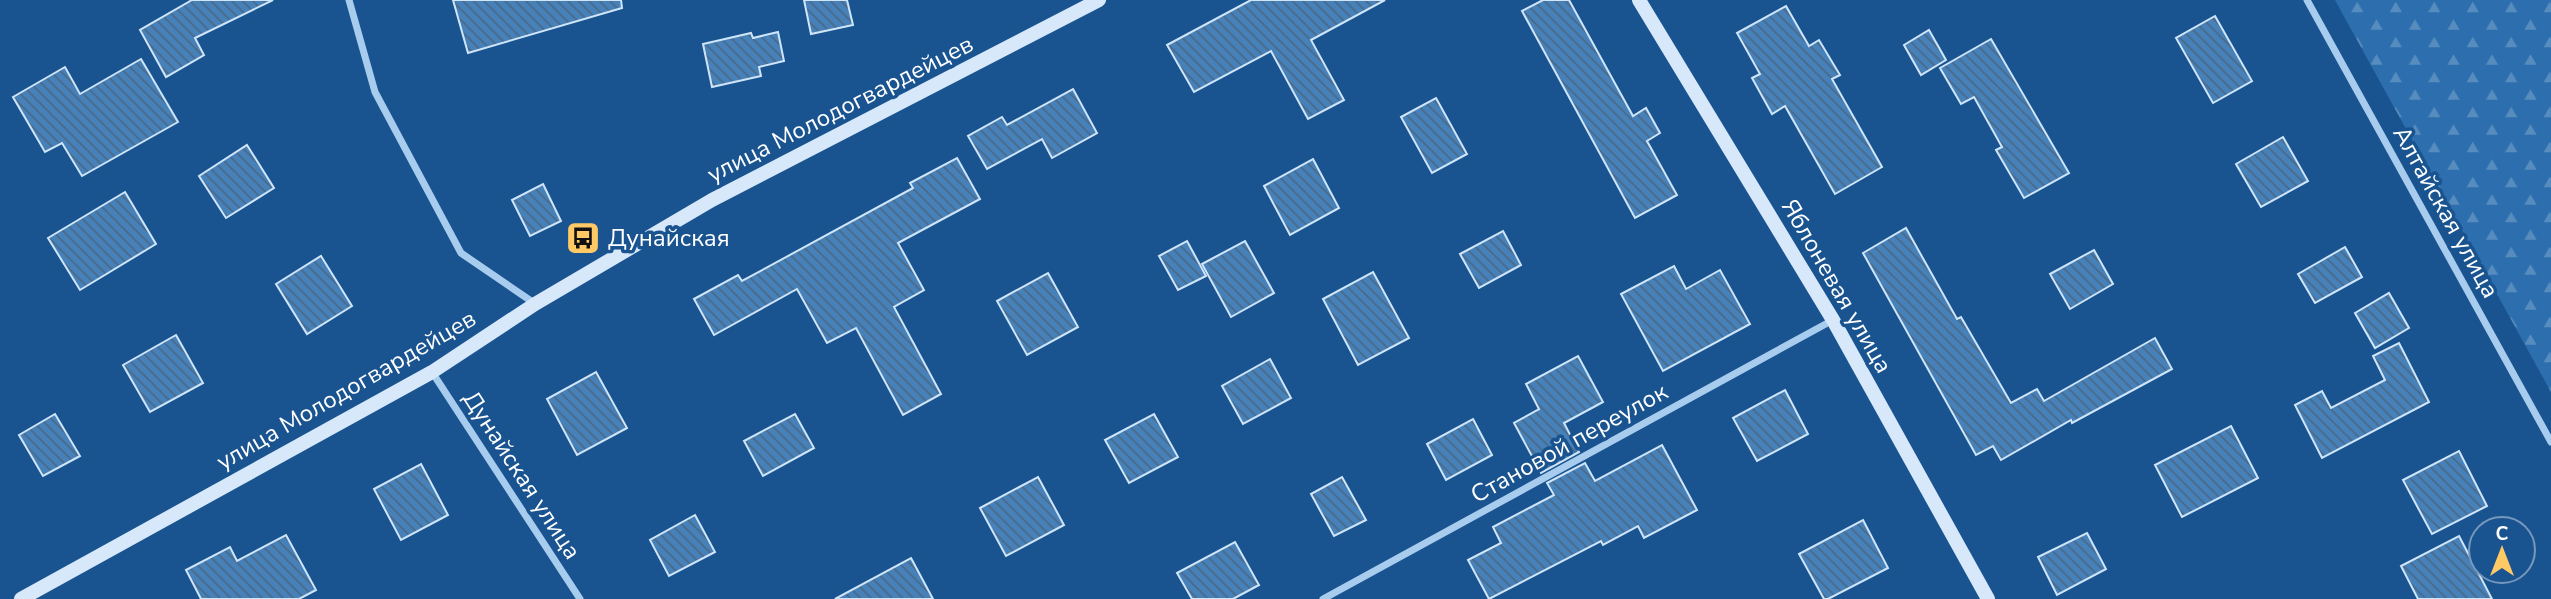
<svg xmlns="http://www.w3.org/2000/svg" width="2551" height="599" viewBox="0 0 2551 599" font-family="'Nunito Sans',sans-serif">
	<defs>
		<pattern id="forest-firs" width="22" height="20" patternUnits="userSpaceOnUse" patternTransform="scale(1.75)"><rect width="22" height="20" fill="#2d6fae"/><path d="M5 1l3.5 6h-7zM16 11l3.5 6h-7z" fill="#578cbe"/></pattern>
		<pattern id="building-back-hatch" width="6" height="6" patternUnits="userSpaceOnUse" patternTransform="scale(1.75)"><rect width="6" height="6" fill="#4781b9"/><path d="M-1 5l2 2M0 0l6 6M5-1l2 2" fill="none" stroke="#496988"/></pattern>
	</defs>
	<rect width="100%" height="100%" fill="#1a5490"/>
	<polygon fill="url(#forest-firs)" points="2335,0 2551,0 2551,392"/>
	<g fill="url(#building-back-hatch)" stroke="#cee5fa" stroke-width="2">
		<polygon points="192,0 273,0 195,38 204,55 166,77 140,30"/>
		<polygon points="453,0 621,0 622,8 468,53"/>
		<polygon points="804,0 847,0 853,25 811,34"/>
		<polygon points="1251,0 1385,0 1311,40 1344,100 1308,119 1271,51 1194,92 1167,45"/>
		<polygon points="1543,0 1569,0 1633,116 1646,108 1660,133 1647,141 1677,195 1635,218 1522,11"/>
		<polygon points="1786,6 1809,46 1819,40 1840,75 1832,79 1882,167 1835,194 1785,106 1772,114 1752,78 1760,74 1737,33"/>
		<polygon points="2215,16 2252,81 2213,103 2176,38"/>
		<polygon points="1929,30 1946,60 1921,75 1904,45"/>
		<polygon points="778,32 784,61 759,67 761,76 712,87 703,44 751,33 753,38"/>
		<polygon points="1991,39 2069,173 2024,198 1996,150 2002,147 1974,97 1961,104 1940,68"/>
		<polygon points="141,59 178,122 82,176 62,143 45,152 13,97 65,67 80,94"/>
		<polygon points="1073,89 1097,133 1052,158 1042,139 987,169 968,136 1002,117 1007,125"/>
		<polygon points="1436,98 1467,154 1432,173 1401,117"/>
		<polygon points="2283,137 2308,181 2261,207 2236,164"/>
		<polygon points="247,145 274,188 226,218 199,176"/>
		<polygon points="957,158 980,199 898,243 924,290 894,307 941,394 903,415 856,328 827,343 797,289 714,335 694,299 738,275 742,281 913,188 910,183"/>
		<polygon points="1313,159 1339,208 1290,235 1264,186"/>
		<polygon points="543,184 561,221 530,236 512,200"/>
		<polygon points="125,192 156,244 80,290 48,238"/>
		<polygon points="1906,228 1957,319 1961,317 2011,403 2037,389 2044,401 2155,338 2172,369 2072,423 2071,420 2001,460 1993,446 1976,455 1863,253"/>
		<polygon points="1503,231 1521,265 1479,288 1460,254"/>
		<polygon points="1187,241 1206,276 1178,290 1159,256"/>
		<polygon points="1245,241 1274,293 1231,317 1202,264"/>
		<polygon points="2345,247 2362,277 2315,303 2298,274"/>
		<polygon points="2094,250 2113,284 2070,309 2050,274"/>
		<polygon points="321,256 352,306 307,334 276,284"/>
		<polygon points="1674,266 1686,289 1720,270 1750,324 1663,371 1621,294"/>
		<polygon points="1373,272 1409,338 1358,365 1323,299"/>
		<polygon points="1048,273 1078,327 1027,355 997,301"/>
		<polygon points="2389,293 2409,328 2375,348 2355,313"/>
		<polygon points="176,335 203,383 150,412 123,365"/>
		<polygon points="2399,343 2429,402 2322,458 2295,405 2322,391 2331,408 2385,380 2373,356"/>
		<polygon points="1578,356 1603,402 1564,423 1579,452 1541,473 1514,423 1539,409 1526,384"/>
		<polygon points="1270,359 1291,398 1243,424 1222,386"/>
		<polygon points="596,372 627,428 577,455 547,399"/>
		<polygon points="1785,390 1808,434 1757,461 1733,418"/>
		<polygon points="55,414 80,456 43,476 19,435"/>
		<polygon points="795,414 814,448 763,476 744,441"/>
		<polygon points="1154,414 1178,457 1129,483 1105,440"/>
		<polygon points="1473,419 1492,455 1446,480 1427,444"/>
		<polygon points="2231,426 2258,478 2182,517 2155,465"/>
		<polygon points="1662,445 1697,510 1644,538 1638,526 1603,545 1601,541 1489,599 1468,560 1501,543 1493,527 1554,495 1547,483 1585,463 1595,481"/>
		<polygon points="2459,451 2487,506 2432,534 2403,480"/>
		<polygon points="421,464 448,515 401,540 374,489"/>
		<polygon points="1038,477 1064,525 1006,556 980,508"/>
		<polygon points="1342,477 1366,520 1334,536 1311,494"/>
		<polygon points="695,515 715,552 669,576 650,540"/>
		<polygon points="1863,520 1888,568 1828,599 1824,599 1799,554"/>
		<polygon points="2087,533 2106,569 2057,595 2038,557"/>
		<polygon points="286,535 316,590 299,599 201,599 186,570 230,547 237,561"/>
		<polygon points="2459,536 2492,599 2418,599 2401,566"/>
		<polygon points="1235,542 1259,585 1233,599 1192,599 1177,573"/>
		<polygon points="911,558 933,599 835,599"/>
	</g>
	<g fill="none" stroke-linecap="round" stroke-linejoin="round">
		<g stroke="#a8ccee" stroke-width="7">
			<polyline points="349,0 375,92 461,253 534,303"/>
			<polyline points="2307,0 2551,442"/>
			<polyline points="432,372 580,599"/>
			<polyline points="1323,599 1833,320"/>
		</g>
		<g stroke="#d6e8fa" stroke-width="14">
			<polyline points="1639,0 1833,320 1988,599"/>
			<polyline points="21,599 432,372 535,304 712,200 1099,0"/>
		</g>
	</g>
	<defs>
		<g id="bus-square" transform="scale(1.75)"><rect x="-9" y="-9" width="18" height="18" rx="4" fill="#ffca66" stroke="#1a5490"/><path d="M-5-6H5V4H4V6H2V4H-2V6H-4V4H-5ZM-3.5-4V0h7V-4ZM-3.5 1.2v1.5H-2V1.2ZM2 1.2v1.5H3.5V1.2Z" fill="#111"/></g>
	</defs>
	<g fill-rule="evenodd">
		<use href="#bus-square" x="583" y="238"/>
	</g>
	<g text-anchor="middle" stroke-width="7" stroke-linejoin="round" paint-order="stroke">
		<g font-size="24" fill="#fff" stroke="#1a5490">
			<text transform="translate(840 109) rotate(-27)" y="8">улица Молодогвардейцев</text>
			<text transform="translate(2446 212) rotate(61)" y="8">Алтайская улица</text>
			<text transform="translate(1837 286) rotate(60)" y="8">Яблоневая улица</text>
			<text transform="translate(346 390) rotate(-30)" y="8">улица Молодогвардейцев</text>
			<text transform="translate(1569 443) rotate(-29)" y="8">Становой переулок</text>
			<text transform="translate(522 475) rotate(57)" y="8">Дунайская улица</text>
		</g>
		<g font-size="24" fill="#fff" stroke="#1a5490" text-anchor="start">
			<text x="608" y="246">Дунайская</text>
		</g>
	</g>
	<g transform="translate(2502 550)"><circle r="33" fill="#1a5490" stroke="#7698bc" stroke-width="2"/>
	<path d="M0-5L12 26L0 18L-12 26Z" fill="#ffca66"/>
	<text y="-10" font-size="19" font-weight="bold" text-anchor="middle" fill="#ffffff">С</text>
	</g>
</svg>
